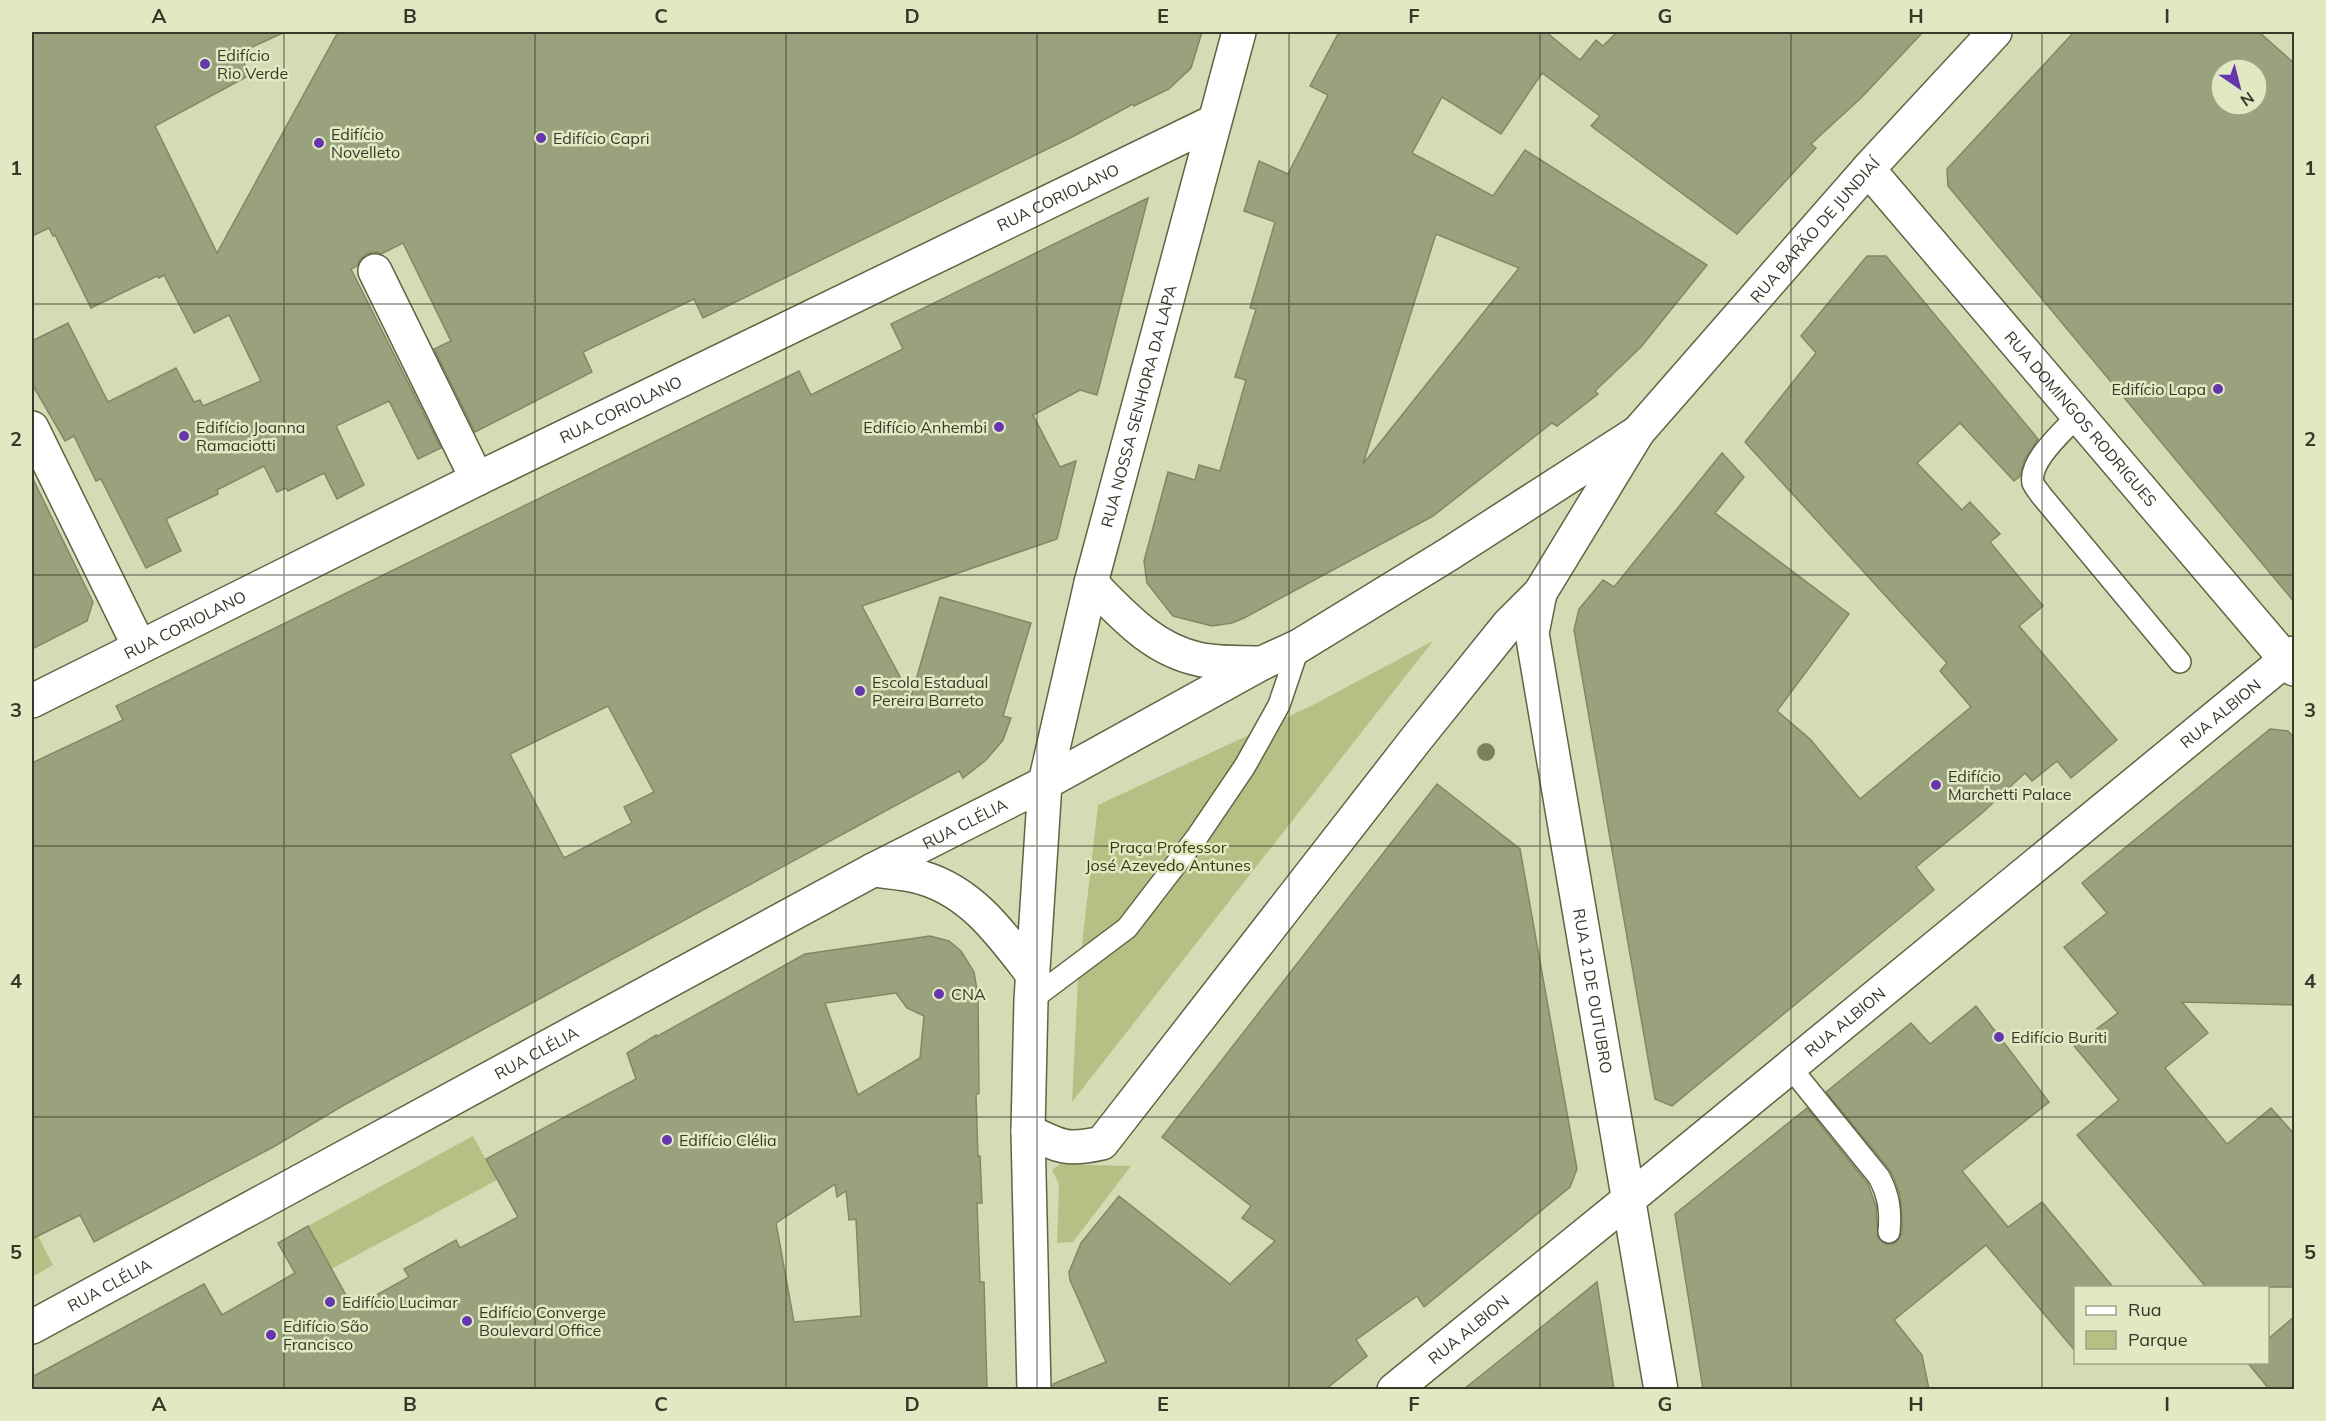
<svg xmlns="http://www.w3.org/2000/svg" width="2326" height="1421" viewBox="0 0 2326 1421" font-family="Mulish,sans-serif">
	<rect width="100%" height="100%" fill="#d4dcb6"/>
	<g fill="#b5c184">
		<polygon points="1433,641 1072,1102 1078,979 1098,805 1311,706"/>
		<polygon points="473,1136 497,1180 331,1269 308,1226"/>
		<polygon points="1064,1161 1087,1165 1131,1166 1073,1242 1057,1243 1059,1184 1052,1170"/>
		<polygon points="38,1236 53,1265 32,1277 32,1240"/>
	</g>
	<g fill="#99a17d" stroke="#818865" stroke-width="1.5" fill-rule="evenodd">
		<polygon points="32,32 285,32 239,53 250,75 155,126 217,253 338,32 1202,32 1191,68 1169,89 1134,106 1133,104 1072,137 703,318 694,299 610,339 583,352 592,372 475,432 434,349 451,341 403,243 381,254 376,252 366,254 360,260 357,266 351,269 441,448 418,459 389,401 336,426 364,485 337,499 324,473 288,491 286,488 277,492 264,466 217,490 218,494 166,519 181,551 146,568 101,479 96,481 74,436 65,441 32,384 32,341 68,323 108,402 176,368 194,402 200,400 203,406 261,381 229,315 194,333 164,275 159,278 157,276 91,308 55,235 53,236 49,228 32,236"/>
		<path d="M1339 32H1546L1580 60 1596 40 1603 46 1617 32H1923L1861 98 1811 144 1816 148 1737 234 1591 126 1600 116 1542 73 1501 134 1442 97 1412 153 1493 196 1525 150 1707 265 1641 347 1595 391 1598 394 1557 426 1552 423 1433 516 1244 618 1232 623 1212 626 1173 616 1147 583 1144 561 1168 472 1195 480 1199 465 1220 471 1246 380 1235 377 1256 309 1250 308 1275 222 1244 211 1259 161 1288 174 1328 95 1310 86ZM1436 234 1519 268 1363 464Z"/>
		<path d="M2074 32H2259L2295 64V603L1948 186 1947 169ZM2221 69H2257V105H2221Z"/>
		<path d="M1148 198 1097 395 1080 390 1033 415 1060 467 1076 461 1057 539 862 606 911 697 940 597 1031 623 1003 716 1011 718 1003 740 986 760 963 778 959 771 344 1105 275 1146 94 1242 80 1215 32 1239V763L123 720 116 706 799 371 811 395 903 349 891 324ZM608 706 654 792 624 807 632 823 564 858 510 754Z"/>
		<polygon points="1867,256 1886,256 2038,439 2025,459 2020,476 2014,481 1960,423 1917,463 1962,510 1970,502 2000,534 1990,542 2043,606 2019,626 2117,740 2071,778 2057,761 2032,781 2025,773 1981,814 1916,867 1934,890 1672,1106 1655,1099 1574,630 1579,609 1603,580 1614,587 1722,453 1744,477 1715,513 1849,614 1777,711 1810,739 1860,799 1971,707 1940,671 1947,663 1745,442 1816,353 1801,336"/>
		<polygon points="32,477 93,602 87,621 32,649"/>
		<polygon points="2270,729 2288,731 2295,739 2295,1005 2182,1002 2208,1033 2165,1068 2227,1144 2271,1108 2295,1135 2295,1287 2206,1287 2077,1135 2119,1100 2074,1046 2118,1013 2064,947 2107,913 2082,883"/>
		<polygon points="1437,784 1520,849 1577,1169 1570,1187 1424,1307 1417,1296 1356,1340 1367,1356 1326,1389 1053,1389 1053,1384 1106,1362 1070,1280 1069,1272 1081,1243 1119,1196 1230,1284 1275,1241 1242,1218 1251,1206 1162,1137"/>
		<path d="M930 936 949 941 961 951 974 972 978 995 979 1093 976 1095 978 1156H980L982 1203H977L980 1282H984L987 1389H32V1377L204 1284 222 1315 295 1273 278 1243 308 1226 353 1308 409 1277 404 1269 456 1240 460 1248 518 1217 486 1159 636 1079 627 1053 656 1035V1037L805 954ZM896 993 907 1008 924 1016 920 1058 858 1095 825 1003ZM835 1184 837 1197 846 1191 849 1220 856 1219 861 1316 794 1322 776 1223Z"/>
		<polygon points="1976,1006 2049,1102 1962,1171 2008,1227 2042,1202 2113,1287 2076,1287 2076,1352 1986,1245 1894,1320 1922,1355 1929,1389 1703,1389 1675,1214 1807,1108 1868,1184 1876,1206 1878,1238 1887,1245 1895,1243 1902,1233 1902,1217 1900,1195 1894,1178 1889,1169 1826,1092 1911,1023 1930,1044"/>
		<polygon points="1597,1282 1614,1389 1464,1389 1544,1325"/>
		<polygon points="2295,1316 2295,1389 2269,1389 2247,1362 2268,1362 2268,1339"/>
	</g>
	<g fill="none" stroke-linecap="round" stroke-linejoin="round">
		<g stroke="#5f6543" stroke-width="24">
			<g id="lane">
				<path d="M2078 415C2065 430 2028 461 2033 483 2034 486 2039 492 2041 495L2180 662"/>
				<polyline points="1031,1000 1127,928 1197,837 1245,766 1279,705 1299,646"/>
				<path d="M1790 1067 1879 1177C1889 1196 1891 1211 1889 1232"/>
			</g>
		</g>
		<g stroke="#5f6543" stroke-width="36">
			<g id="street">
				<path id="s1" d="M1868 169 2294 669"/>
				<polyline points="375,271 477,479"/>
				<polyline points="32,428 139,646"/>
				<path id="s2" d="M1394 1390 1629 1199 2294 653"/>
			</g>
		</g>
		<g stroke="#5f6543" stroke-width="36">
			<g id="secondary">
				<path id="s3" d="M1540 593 1532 633 1661 1390"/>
				<path id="s4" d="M32 701 477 479 1213 122"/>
				<path d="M1028 1131C1060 1147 1067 1151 1102 1143L1417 738 1508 625 1540 593 1638 432"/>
			</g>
		</g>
		<g stroke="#5f6543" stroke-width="36">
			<g id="primary">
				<path d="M1091 583C1123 615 1152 649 1198 659 1218 664 1242 662 1262 663"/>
				<path d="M873 870C889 872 908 873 923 878 973 893 1002 935 1033 975"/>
				<path id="s5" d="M32 1327 873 870 1045 783 1262 663 1299 646 1449 554 1638 432 1868 169 1995 32"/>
				<path id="s6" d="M1034 1390 1028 1131 1031 1000 1045 783 1091 583 1239 32"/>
			</g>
		</g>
		<use href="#lane" stroke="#fff" stroke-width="21"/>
		<use href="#street" stroke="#fff" stroke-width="33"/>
		<use href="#secondary" stroke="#fff" stroke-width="33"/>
		<use href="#primary" stroke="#fff" stroke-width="33"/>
	</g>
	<circle fill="#7c835a" cx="1486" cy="752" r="9"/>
	<path fill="none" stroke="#36392a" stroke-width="1.5" stroke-opacity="0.55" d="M284 32V1390M535 32V1390M786 32V1390M1037 32V1390M1289 32V1390M1540 32V1390M1791 32V1390M2042 32V1390M32 304H2294M32 575H2294M32 846H2294M32 1117H2294"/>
	<g fill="#6636ad" stroke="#e1e9c3" stroke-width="2">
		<circle cx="205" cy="64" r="6"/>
		<circle cx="541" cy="138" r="6"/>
		<circle cx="319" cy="143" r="6"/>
		<circle cx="2218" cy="389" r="6"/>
		<circle cx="999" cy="427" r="6"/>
		<circle cx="184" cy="436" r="6"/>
		<circle cx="860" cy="691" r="6"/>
		<circle cx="1936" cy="785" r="6"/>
		<circle cx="939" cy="994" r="6"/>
		<circle cx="1999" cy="1037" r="6"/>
		<circle cx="667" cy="1140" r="6"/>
		<circle cx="330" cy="1302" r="6"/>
		<circle cx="467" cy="1321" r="6"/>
		<circle cx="271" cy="1335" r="6"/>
	</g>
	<g text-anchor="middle" stroke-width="5" stroke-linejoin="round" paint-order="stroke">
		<g font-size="16" fill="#36392a" stroke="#e1e9c3" text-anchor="start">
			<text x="217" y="61">Edifício<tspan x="217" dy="18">Rio Verde</tspan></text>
			<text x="331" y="140">Edifício<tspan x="331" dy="18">Novelleto</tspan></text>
			<text x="553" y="144">Edifício Capri</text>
			<text x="2206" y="395" text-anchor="end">Edifício Lapa</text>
			<text x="196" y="433">Edifício Joanna<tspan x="196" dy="18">Ramaciotti</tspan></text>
			<text x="987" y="433" text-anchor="end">Edifício Anhembi</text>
			<text x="872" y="688">Escola Estadual<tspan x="872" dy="18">Pereira Barreto</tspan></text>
			<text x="1948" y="782">Edifício<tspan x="1948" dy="18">Marchetti Palace</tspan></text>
			<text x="951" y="1000">CNA</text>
			<text x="2011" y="1043">Edifício Buriti</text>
			<text x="679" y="1146">Edifício Clélia</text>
			<text x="342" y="1308">Edifício Lucimar</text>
			<text x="479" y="1318">Edifício Converge<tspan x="479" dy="18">Boulevard Office</tspan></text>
			<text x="283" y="1332">Edifício São<tspan x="283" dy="18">Francisco</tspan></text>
		</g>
		<g font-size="16" fill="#36392a" stroke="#e1e9c3">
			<text dy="6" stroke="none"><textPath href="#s4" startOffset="1143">RUA CORIOLANO</textPath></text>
			<text dy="6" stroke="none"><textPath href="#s5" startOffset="2108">RUA BARÃO DE JUNDIAÍ</textPath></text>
			<text dy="6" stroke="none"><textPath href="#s6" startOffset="996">RUA NOSSA SENHORA DA LAPA</textPath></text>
			<text dy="6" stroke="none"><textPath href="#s4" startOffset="657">RUA CORIOLANO</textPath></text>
			<text dy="6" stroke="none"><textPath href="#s1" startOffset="328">RUA DOMINGOS RODRIGUES</textPath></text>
			<text dy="6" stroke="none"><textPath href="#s4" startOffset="171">RUA CORIOLANO</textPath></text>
			<text dy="6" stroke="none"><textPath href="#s2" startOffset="1068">RUA ALBION</textPath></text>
			<text dy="6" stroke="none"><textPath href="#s5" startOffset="1060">RUA CLÉLIA</textPath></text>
			<text dy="6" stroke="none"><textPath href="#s3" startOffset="404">RUA 12 DE OUTUBRO</textPath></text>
			<text dy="6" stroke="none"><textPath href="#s2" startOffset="582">RUA ALBION</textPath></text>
			<text dy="6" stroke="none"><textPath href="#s5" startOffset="574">RUA CLÉLIA</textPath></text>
			<text dy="6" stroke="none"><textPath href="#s5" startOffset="88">RUA CLÉLIA</textPath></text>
			<text dy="6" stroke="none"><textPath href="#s2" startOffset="96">RUA ALBION</textPath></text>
		</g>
		<g font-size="16" fill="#343b0e" stroke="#e1e9c3">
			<text x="1168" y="853">Praça Professor<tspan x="1168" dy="18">José Azevedo Antunes</tspan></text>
		</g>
	</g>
	<rect width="2326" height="1421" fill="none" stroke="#e1e9c3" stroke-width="66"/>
	<rect x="2074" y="1286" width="195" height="78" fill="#e1e9c3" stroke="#9da386" stroke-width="1.5"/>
	<rect x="2086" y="1306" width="30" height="9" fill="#ffffff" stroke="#9da386" stroke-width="1.5"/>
	<text x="2128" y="1316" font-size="18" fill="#36392a">Rua</text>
	<rect x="2086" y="1331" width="30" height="18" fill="#b5c184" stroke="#9da386" stroke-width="1.5"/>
	<text x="2128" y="1346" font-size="18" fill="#36392a">Parque</text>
	<g transform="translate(2239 87) rotate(145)"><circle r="28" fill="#e1e9c3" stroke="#9da386" stroke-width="1.5"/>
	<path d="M0-4.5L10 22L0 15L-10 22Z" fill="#6636ad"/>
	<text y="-9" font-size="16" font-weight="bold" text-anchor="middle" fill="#36392a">N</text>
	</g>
	<rect x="33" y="33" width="2260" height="1355" fill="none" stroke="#36392a" stroke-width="2"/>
	<g font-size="20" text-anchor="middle" font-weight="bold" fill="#36392a">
		<text x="159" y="23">A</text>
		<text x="410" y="23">B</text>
		<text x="661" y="23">C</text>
		<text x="912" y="23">D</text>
		<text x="1163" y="23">E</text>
		<text x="1414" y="23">F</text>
		<text x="1665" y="23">G</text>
		<text x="1916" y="23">H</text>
		<text x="2167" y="23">I</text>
		<text x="16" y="175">1</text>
		<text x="2310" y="175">1</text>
		<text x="16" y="446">2</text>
		<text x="2310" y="446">2</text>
		<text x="16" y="717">3</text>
		<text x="2310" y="717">3</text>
		<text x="16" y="988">4</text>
		<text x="2310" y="988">4</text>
		<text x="16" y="1259">5</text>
		<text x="2310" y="1259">5</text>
		<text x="159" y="1411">A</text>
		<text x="410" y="1411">B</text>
		<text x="661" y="1411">C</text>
		<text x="912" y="1411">D</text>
		<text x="1163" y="1411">E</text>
		<text x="1414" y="1411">F</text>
		<text x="1665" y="1411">G</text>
		<text x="1916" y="1411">H</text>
		<text x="2167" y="1411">I</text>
	</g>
</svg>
